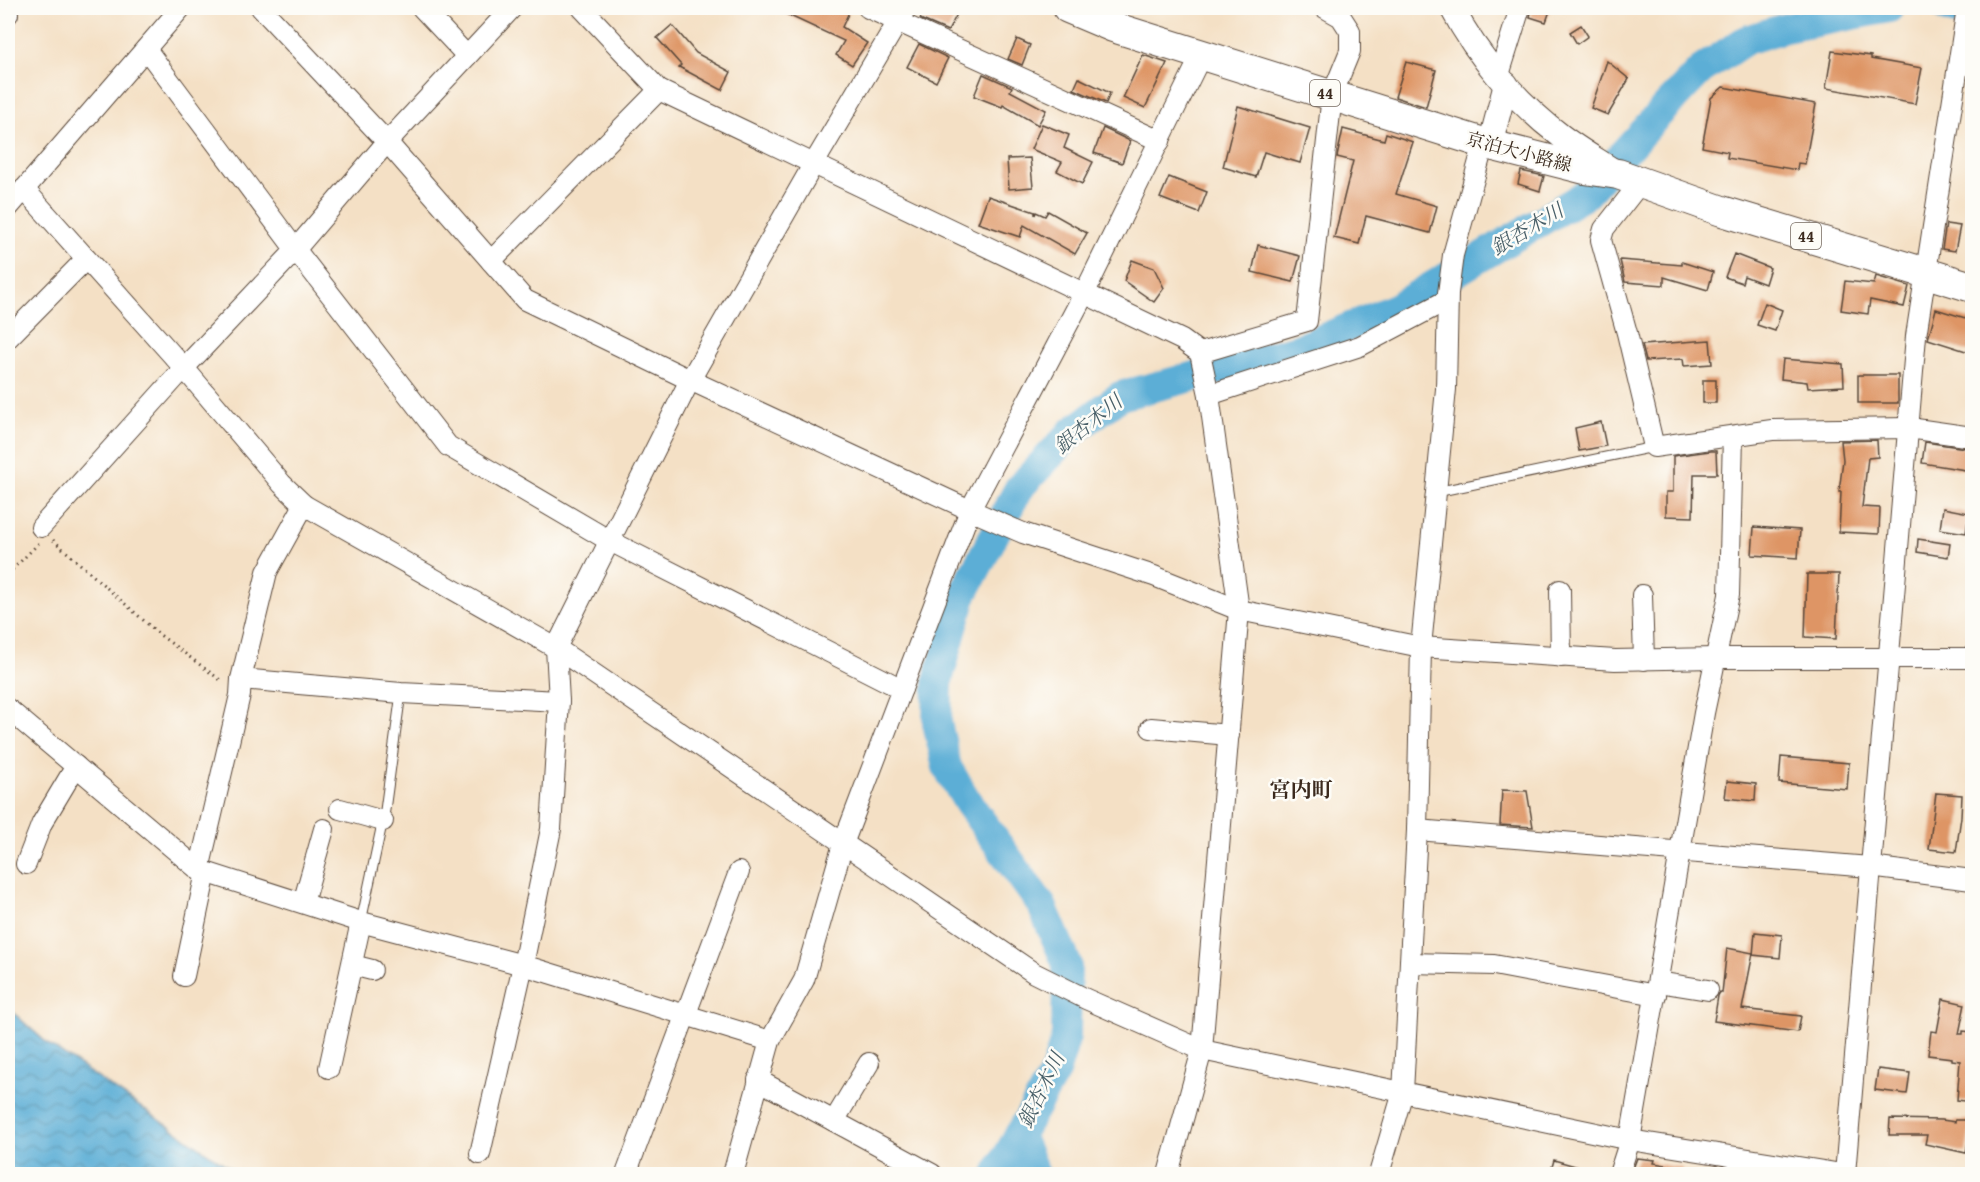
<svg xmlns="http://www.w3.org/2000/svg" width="1980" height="1182" viewBox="0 0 1980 1182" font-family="'Gentium Book Plus','Noto Serif JP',serif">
	<defs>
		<pattern id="water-waves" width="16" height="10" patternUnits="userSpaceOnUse" patternTransform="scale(1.5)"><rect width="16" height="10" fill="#5baed6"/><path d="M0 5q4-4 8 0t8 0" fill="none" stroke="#4c8ead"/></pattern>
	</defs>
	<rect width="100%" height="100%" fill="#fdfcf7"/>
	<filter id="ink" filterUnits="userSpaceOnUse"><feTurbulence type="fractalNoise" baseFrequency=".0167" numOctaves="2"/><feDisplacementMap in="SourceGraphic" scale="12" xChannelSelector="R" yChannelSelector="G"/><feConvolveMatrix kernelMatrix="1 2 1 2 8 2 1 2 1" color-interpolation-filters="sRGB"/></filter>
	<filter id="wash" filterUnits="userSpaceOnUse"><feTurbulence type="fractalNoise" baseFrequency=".008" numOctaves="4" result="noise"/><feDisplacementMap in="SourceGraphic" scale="24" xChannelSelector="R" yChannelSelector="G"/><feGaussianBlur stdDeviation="1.35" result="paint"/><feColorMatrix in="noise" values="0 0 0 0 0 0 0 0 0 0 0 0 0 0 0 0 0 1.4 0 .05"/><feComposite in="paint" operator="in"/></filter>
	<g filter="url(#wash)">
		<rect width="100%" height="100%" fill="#f4e0c5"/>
		<polygon fill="url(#water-waves)" stroke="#4b6c7a" stroke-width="1.5" points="8,1008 48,1044 239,1174 8,1174"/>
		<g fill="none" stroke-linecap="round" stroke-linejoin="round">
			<g stroke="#5baed6" stroke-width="30">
				<polyline points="1947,8 1972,16"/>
				<polyline points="1019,1135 1035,1174"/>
				<polyline points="997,1174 1055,1072 1066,1036 1067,964 1042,906 967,801 947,767 937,723 938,680 962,596 1019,488 1072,432 1120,396 1298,349 1397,307 1585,195 1658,115 1701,70 1746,40 1785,28 1889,8"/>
			</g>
		</g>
		<g id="blocks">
			<g fill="#de9565">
				<polygon points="773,8 839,8 849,12 842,27 867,43 852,65 836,55 844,41"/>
				<polygon points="925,8 943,8 957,14 948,31 920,19"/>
				<polygon points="1532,8 1551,8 1546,22 1530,17"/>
				<polygon points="672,25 696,53 731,72 722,90 679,67 681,65 657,38"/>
				<polygon points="1581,25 1588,36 1577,44 1570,32"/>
				<polygon points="1017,39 1030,45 1022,65 1008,59"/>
				<polygon points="919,44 948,58 936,82 907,67"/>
				<polygon points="1832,51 1871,56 1871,59 1922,68 1915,104 1826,88"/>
				<polygon points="1143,55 1167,63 1145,108 1123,98"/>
				<polygon points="1607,61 1629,79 1608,115 1591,108"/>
				<polygon points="1406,62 1436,70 1426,107 1395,97"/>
				<polygon points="983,74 1012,87 1010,91 1046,110 1038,125 1003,105 1002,107 974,96"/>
				<polygon points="1079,78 1110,93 1106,103 1074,89"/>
				<polygon points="1723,87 1816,104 1805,164 1798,163 1797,170 1727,158 1728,152 1702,147 1711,98"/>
				<polygon points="1238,106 1310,128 1300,163 1264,152 1256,177 1223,167"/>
				<polygon points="1042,124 1069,135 1064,148 1093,162 1082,184 1057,171 1062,162 1031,149"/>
				<polygon points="1103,128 1130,141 1122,163 1094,153"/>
				<polygon points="1343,129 1384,140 1386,133 1413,142 1396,194 1437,206 1430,233 1366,216 1359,244 1334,238 1353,161 1337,157"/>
				<polygon points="1030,158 1033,187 1009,189 1007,159"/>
				<polygon points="1521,171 1544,176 1540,191 1518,184"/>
				<polygon points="1169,177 1207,192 1199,213 1160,198"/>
				<polygon points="988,196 1035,212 1035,215 1036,212 1045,216 1048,211 1087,233 1075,254 1024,225 1020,237 978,223"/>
				<polygon points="1946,224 1960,226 1955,251 1942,249"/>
				<polygon points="1258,245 1300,256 1293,282 1252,272"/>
				<polygon points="1734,254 1770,268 1765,284 1744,276 1742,283 1725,277"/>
				<polygon points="1132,260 1154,268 1164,288 1154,302 1124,281"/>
				<polygon points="1620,260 1682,265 1682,262 1713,272 1708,290 1664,277 1664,285 1625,282"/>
				<polygon points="1876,276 1909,286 1904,307 1870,300 1868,314 1841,310 1845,281 1874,284"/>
				<polygon points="1765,303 1782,310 1775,331 1757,325"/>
				<polygon points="1936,309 1972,320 1972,353 1928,339"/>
				<polygon points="1710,340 1712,364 1684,366 1683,359 1646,361 1642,345"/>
				<polygon points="1783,359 1843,364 1844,386 1808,388 1807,382 1781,379"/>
				<rect x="1858" y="375" width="40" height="28"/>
				<rect x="1703" y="380" width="13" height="23"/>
				<polygon points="1601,422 1606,446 1579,451 1575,428"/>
				<polygon points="1877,440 1878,457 1868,458 1862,507 1880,508 1879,534 1839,532 1841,492 1839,492 1843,460 1841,441"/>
				<polygon points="1925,442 1972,449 1972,471 1922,463"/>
				<polygon points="1710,451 1716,451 1717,474 1694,474 1693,517 1666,516 1666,492 1673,492 1673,456"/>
				<polygon points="1943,508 1969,513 1966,533 1940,529"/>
				<polygon points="1754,527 1800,530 1798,558 1752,555"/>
				<polygon points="1918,539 1950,544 1948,557 1917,552"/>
				<polygon points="1807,574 1839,574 1836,639 1805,637"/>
				<polygon points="1781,757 1849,763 1847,789 1779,783"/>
				<polygon points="1727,781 1756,784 1755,801 1725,798"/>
				<polygon points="1502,790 1527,791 1533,827 1500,825"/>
				<polygon points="1936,793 1962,795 1961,817 1956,852 1929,849"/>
				<polygon points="1755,932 1782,935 1780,958 1753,955"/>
				<polygon points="1727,948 1753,953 1742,1009 1801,1016 1798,1032 1714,1021 1718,996 1720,992 1722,993"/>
				<polygon points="1943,999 1965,1004 1959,1034 1963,1034 1963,1031 1972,1032 1972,1102 1957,1100 1960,1061 1952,1060 1952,1058 1928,1055 1931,1031 1937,1032"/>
				<polygon points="1878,1069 1910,1073 1907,1094 1875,1090"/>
				<polygon points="1890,1119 1942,1120 1955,1122 1955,1120 1972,1120 1966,1153 1925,1144 1927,1135 1889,1135"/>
				<polygon points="1637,1158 1655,1160 1654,1163 1682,1168 1682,1174 1631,1174"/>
				<polygon points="1554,1160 1593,1171 1592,1174 1550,1174"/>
			</g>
		</g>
	</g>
	<g filter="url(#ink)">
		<use href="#blocks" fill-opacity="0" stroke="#574537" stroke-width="1.5"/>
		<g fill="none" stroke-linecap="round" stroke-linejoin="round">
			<g stroke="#574537" stroke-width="11">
				<g id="service">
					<polyline points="1436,492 1654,447"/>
					<polyline points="361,922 385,810 401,693"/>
				</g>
			</g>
			<g stroke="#574537" stroke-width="22">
				<g id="minor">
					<polyline points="261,8 387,142 525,300 690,380 970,510 1023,533 1154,576 1239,610 1421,647 1615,660 1715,658 1972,658"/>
					<polyline points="422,8 467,56"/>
					<polyline points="582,8 659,90 1182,340 1200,353 1209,395 1239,610 1202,1050 1168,1174"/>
					<polyline points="868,8 1160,141"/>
					<polyline points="8,13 8,14"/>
					<polyline points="146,49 295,249 448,446 610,541 902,689"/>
					<polyline points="1499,75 1520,8"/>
					<polyline points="1640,183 1604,229 1601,240 1627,333 1654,447 1772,430 1909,428 1972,437"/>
					<polyline points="24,189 184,368 282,484 304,505 556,648 1034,973 1086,999 1202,1050 1630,1140 1842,1174"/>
					<polyline points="8,208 181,8"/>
					<polyline points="491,261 659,90"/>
					<polyline points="8,338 86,259"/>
					<polyline points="1200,353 1307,321 1332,95 1350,51 1350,31 1341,17 1325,8"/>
					<polyline points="1209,395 1360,346 1447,300"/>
					<polyline points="41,527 184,368 289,257 387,142 512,8"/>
					<polyline points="1560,590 1561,657"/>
					<polyline points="1642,595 1644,660"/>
					<polyline points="241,679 401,693 559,701"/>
					<polyline points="8,709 199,870 361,922 523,965 770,1041"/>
					<polyline points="1151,728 1229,735"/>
					<polyline points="340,809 383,821"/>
					<polyline points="1417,830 1870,867 1972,880"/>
					<polyline points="26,864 42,823 76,766"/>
					<polyline points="199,870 240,695 241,679 267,572 304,505"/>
					<polyline points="303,903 324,829"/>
					<polyline points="1410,963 1494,965 1656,995"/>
					<polyline points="352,965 372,970"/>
					<polyline points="184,976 206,872"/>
					<polyline points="1658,982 1708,990"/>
					<polyline points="329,1068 361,922"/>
					<polyline points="758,1080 932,1174"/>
					<polyline points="834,1121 869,1063"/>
					<polyline points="480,1154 523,965 551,829 559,701 556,648 690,380 813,165 906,8"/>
					<polyline points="626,1174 739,872"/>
					<polyline points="733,1174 770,1041 804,980 843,844 970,510 1084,294 1202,54"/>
					<polyline points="1379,1174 1403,1092 1417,830 1421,647 1446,389 1448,293 1453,255 1484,143"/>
					<polyline points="1619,1174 1630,1140 1704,713 1729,595 1733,436"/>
					<polyline points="1845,1174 1916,336 1967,8"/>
				</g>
			</g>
			<g stroke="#574537" stroke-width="26">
				<g id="tertiary">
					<path d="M1452 8C1477 56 1517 103 1561 136 1578 149 1597 160 1615 172"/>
					<polyline points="1490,145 1506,84"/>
				</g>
			</g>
			<g stroke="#574537" stroke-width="32">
				<polyline id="primary" points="1068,8 1113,27 1490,145 1585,169 1618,174 1722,211 1972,287"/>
			</g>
			<g stroke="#574537" stroke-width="3" stroke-dasharray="1.5 4.5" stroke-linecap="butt">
				<polyline points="53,540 160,635 223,682"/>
				<polyline points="8,574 39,543"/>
			</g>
			<use href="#service" stroke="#fff" stroke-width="9"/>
			<use href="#minor" stroke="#fff" stroke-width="20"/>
			<use href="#tertiary" stroke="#fff" stroke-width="24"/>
			<use href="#primary" stroke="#fff" stroke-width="30"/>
		</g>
	</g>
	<g text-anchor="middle" stroke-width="5" stroke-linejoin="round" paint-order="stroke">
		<g fill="#fdfcf7" stroke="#75695f" stroke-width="1.5">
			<rect x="1310" y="80" width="30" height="26" rx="4.5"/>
			<rect x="1791" y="223" width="30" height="26" rx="4.5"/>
		</g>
		<g font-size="16" font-weight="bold" fill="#3b2a1e">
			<text x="1325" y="99">44</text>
			<text x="1806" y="242">44</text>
		</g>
		<g font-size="18" fill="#3b2a1e" stroke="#fdfcf7">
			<text transform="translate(1519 152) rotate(15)" y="6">京泊大小路線</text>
		</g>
		<g font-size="20" font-style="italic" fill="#485f68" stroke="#fdfcf7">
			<text transform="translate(1527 229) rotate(-31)" y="7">銀杏木川</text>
			<text transform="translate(1088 424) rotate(-39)" y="7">銀杏木川</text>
			<text transform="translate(1041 1090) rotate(-64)" y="7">銀杏木川</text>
		</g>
		<g font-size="21" font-weight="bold" fill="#3b2a1e" stroke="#fdfcf7">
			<text x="1301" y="797">宮内町</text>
		</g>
	</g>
	<rect width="1980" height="1182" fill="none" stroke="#fdfcf7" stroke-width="30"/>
</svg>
